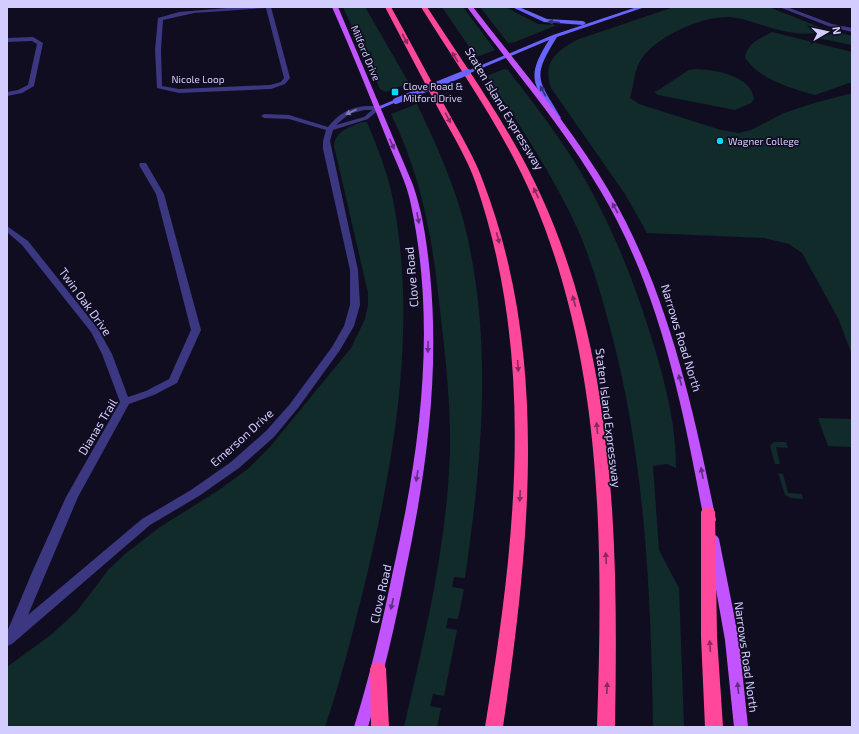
<svg xmlns="http://www.w3.org/2000/svg" width="859" height="734" viewBox="0 0 859 734" font-family="'Exo 2',sans-serif">
<rect width="100%" height="100%" fill="#110d21"/>
<!-- green -->
<g fill="#102b2a">
<polygon points="343,7 365,7 409,83 386,92 380,89"/>
<polygon points="442,7 463,7 495,50 476,57"/>
<polygon points="480,7 505,7 538,24 557,25 515,42 508,43"/>
<path d="M674,7h95l55,22 -1,2c-28,9 -59,-7 -86,-13 -27,-6 -79,17 -95,40 -8,11 -8,27 -12,40l9,6 82,26 18,3 12,-3 33,-17 27,-9 41,-11v262l-13,-35 -37,-67 -13,-9 -25,-6 -117,-5 -22,-39 -74,-106c-9,-26 6,-38 28,-49z"/>
<path d="M772,32l80,20v30l-37,13c-24,-7 -55,-15 -70,-37 2,-15 14,-19 27,-26z"/>
<polygon points="839,32 852,36 852,45 817,38"/>
<path d="M504,69l4,1c24,31 48,62 69,96 34,56 58,117 77,180 12,40 22,80 22,122l-9,-4 -14,2 6,84 20,38 5,139h-31c-2,-135 -8,-272 -44,-403 -8,-31 -18,-64 -31,-94 -25,-55 -58,-104 -91,-154z"/>
<path d="M696,69c19,1 55,6 58,30l-3,4 -16,7 -77,-15 -4,-3 6,-3 29,-19z"/>
<path d="M417,104c18,38 35,75 46,115 31,118 19,241 2,359l-11,-1 -2,10 12,2 -6,30 -10,-1 -2,10 11,2 -13,66 -11,-2 -3,12 11,2 -4,19h-33c21,-91 43,-182 46,-276 1,-53 -6,-106 -12,-159 -7,-63 -19,-121 -47,-178z"/>
<path d="M362,122h5c11,27 22,54 27,83 23,125 0,256 -29,378 -12,48 -24,97 -40,144h-318v-60l45,-33 25,-23 32,-42 16,-15 35,-27 59,-37 30,-22 20,-20 82,-100 14,-29 3,-14v-12l-34,-147c1,-15 16,-19 28,-24z"/>
<polygon points="818,418 852,419 852,447 828,446"/>
<polygon points="774,442 786,442 788,448 776,447 780,464 775,464 770,446"/>
<polygon points="778,473 783,474 788,493 802,494 803,499 791,498 785,495"/>
</g>
<g fill="none" stroke-linecap="round" stroke-linejoin="round">
<!-- minor -->
<g fill="#3b3780" fill-rule="evenodd">
<path d="M239,7h32l19,71 -5,6 -14,5 -92,4 -22,-5 -2,-38 3,-32 21,-6zM266,8l18,70 -3,4 -11,3 -91,4 -17,-3 -1,-36 2,-30 31,-7z"/>
<polygon points="779,7 787,7 832,24 852,28 852,32 828,26"/>
<polygon points="33,37 43,43 34,86 22,93 7,96 7,92 18,90 28,85 37,44 32,41 7,42 7,38"/>
<path d="M366,106h12l3,2 -13,11 -35,11 -3,11 28,129 2,35 -6,21 -14,24 -42,58 -24,29 -35,31 -40,28 -49,29 -138,119 -5,2v-14l26,-62 33,-73 54,-95 -18,-48 -11,-22 -69,-87 -15,-13v-6l21,15 70,88 14,25 16,43 18,-6 23,-12 22,-49 -35,-136 -17,-29 1,-2h6l18,31 37,136 -24,53 -23,12 -25,9 -51,93 -50,118 114,-96 49,-29 40,-28 35,-31 24,-27 42,-57 12,-21 6,-21v-35l-27,-121v-8l3,-11 -37,-11 -25,-1 -3,-2 3,-2 25,1 39,12c10,-13 22,-20 38,-21zM364,110h8l-8,7 -28,8 13,-11z"/>
</g>
<!-- secondary -->
<g fill="#6a64ff" fill-rule="evenodd">
<polygon points="512,7 519,7 547,19 583,21 586,23 583,25 544,22"/>
<path d="M637,7h8l-88,30c-26,42 -19,41 4,81l-1,1h-4c-23,-35 -31,-41 -7,-79l-79,33 -5,-1 88,-37z"/>
<polygon points="394,100 399,101 380,109 375,108"/>
</g>
<!-- primary -->
<g fill="#c254ff" fill-rule="evenodd">
<path d="M332,7h6l75,178c10,29 14,59 17,89 10,101 -4,201 -25,300 -10,52 -22,103 -37,153h-14c16,-51 28,-103 39,-156 27,-120 44,-244 18,-366 -4,-22 -15,-42 -23,-63 -18,-45 -36,-90 -56,-135z"/>
<path d="M467,7h6c46,60 98,119 136,184 59,101 84,216 107,329l-2,3 -4,1 -4,-1 -2,-3c-21,-112 -44,-230 -104,-330 -38,-65 -88,-122 -133,-183z"/>
<polygon points="713,534 717,536 719,539 739,640 748,727 734,727 725,640 707,539 709,536"/>
</g>
<!-- motorway -->
<g fill="#ff489c" fill-rule="evenodd">
<path d="M385,7h6c19,34 37,69 56,103 13,24 28,48 37,74 66,174 45,363 19,543h-18c30,-182 52,-365 -9,-543 -9,-26 -24,-50 -37,-74 -18,-34 -36,-69 -54,-103z"/>
<path d="M421,7h6c41,63 86,125 116,193 74,165 75,350 72,527h-18c6,-177 7,-360 -63,-526 -29,-69 -74,-131 -113,-194z"/>
<polygon points="708,507 713,508 715,512 717,637 723,727 705,727 701,637 701,512 703,508"/>
<polygon points="378,662 384,664 386,669 389,727 371,727 370,669 372,664"/>
</g>
<!-- secondary-bridge -->
<polyline stroke="#6a64ff" stroke-width="6" points="396,101 468,72"/>
</g>
<!-- one-way arrows -->
<defs><path id="oneway-solid" d="M-6-.8H1V-3.2L6.5 0L1 3.2V.8H-6Z"/></defs>
<g fill="#35307a">
<use href="#oneway-solid" transform="translate(554 22) rotate(-174)"/>
<use href="#oneway-solid" transform="translate(543 91) rotate(-118)"/>
</g>
<g fill="#882a5e">
<use href="#oneway-solid" transform="translate(405 39) rotate(62)"/>
<use href="#oneway-solid" transform="translate(455 57) rotate(-122)"/>
<use href="#oneway-solid" transform="translate(448 118) rotate(62)"/>
<use href="#oneway-solid" transform="translate(536 193) rotate(-115)"/>
<use href="#oneway-solid" transform="translate(498 238) rotate(75)"/>
<use href="#oneway-solid" transform="translate(574 301) rotate(-105)"/>
<use href="#oneway-solid" transform="translate(518 366) rotate(86)"/>
<use href="#oneway-solid" transform="translate(597 428) rotate(-96)"/>
<use href="#oneway-solid" transform="translate(520 496) rotate(92)"/>
<use href="#oneway-solid" transform="translate(606 558) rotate(-93)"/>
<use href="#oneway-solid" transform="translate(710 646) rotate(-94)"/>
<use href="#oneway-solid" transform="translate(607 688) rotate(-88)"/>
</g>
<use fill="#7f7ab9" href="#oneway-solid" transform="translate(351 112) rotate(156)"/>
<g fill="#612d85">
<use href="#oneway-solid" transform="translate(392 144) rotate(66)"/>
<use href="#oneway-solid" transform="translate(615 208) rotate(-119)"/>
<use href="#oneway-solid" transform="translate(418 218) rotate(79)"/>
<use href="#oneway-solid" transform="translate(428 347) rotate(91)"/>
<use href="#oneway-solid" transform="translate(680 380) rotate(-105)"/>
<use href="#oneway-solid" transform="translate(702 473) rotate(-101)"/>
<use href="#oneway-solid" transform="translate(417 476) rotate(99)"/>
<use href="#oneway-solid" transform="translate(392 604) rotate(103)"/>
<use href="#oneway-solid" transform="translate(738 688) rotate(-96)"/>
</g>
<!-- markers -->
<g fill="#00dbf8" stroke="#110d21" stroke-width="1.5">
<rect x="391" y="88" width="8" height="8" rx="2"/>
<circle cx="720" cy="141" r="4"/>
</g>
<g text-anchor="middle" stroke-width="3.5" stroke-linejoin="round" paint-order="stroke">
<!-- far-street labels -->
<g font-size="10" fill="#d3cdff" stroke="#110d21">
<text transform="translate(366 53) rotate(67)" y="4">Milford Drive</text>
<text x="198" y="83">Nicole Loop</text>
</g>
<!-- far-poi labels -->
<g font-size="10" fill="#d3cdff" stroke="#110d21" text-anchor="start">
<text x="403" y="90">Clove Road &amp;<tspan x="403" dy="12">Milford Drive</tspan></text>
<text x="728" y="145">Wagner College</text>
</g>
<!-- street labels -->
<g font-size="12" fill="#d3cdff" stroke="#110d21">
<text transform="translate(504 109) rotate(59)" y="4">Staten Island Expressway</text>
<text transform="translate(412 277) rotate(-95)" y="4">Clove Road</text>
<text transform="translate(85 302) rotate(54)" y="4">Twin Oak Drive</text>
<text transform="translate(681 338) rotate(73)" y="4">Narrows Road North</text>
<text transform="translate(608 418) rotate(83)" y="4">Staten Island Expressway</text>
<text transform="translate(98 427) rotate(-59)" y="4">Dianas Trail</text>
<text transform="translate(242 438) rotate(-42)" y="4">Emerson Drive</text>
<text transform="translate(381 594) rotate(-77)" y="4">Clove Road</text>
<text transform="translate(746 657) rotate(82)" y="4">Narrows Road North</text>
</g>
</g>
<!-- border -->
<rect width="859" height="734" fill="none" stroke="#d3cdff" stroke-width="16"/>
<!-- north arrow -->
<g transform="translate(827 32) rotate(81)" stroke="#110d21" stroke-width="3" paint-order="stroke">
<path d="M0-3L7 15L0 10L-7 15Z" fill="#d3cdff"/>
<text y="-6" font-size="11" font-weight="bold" text-anchor="middle" fill="#d3cdff">N</text>
</g>
</svg>
